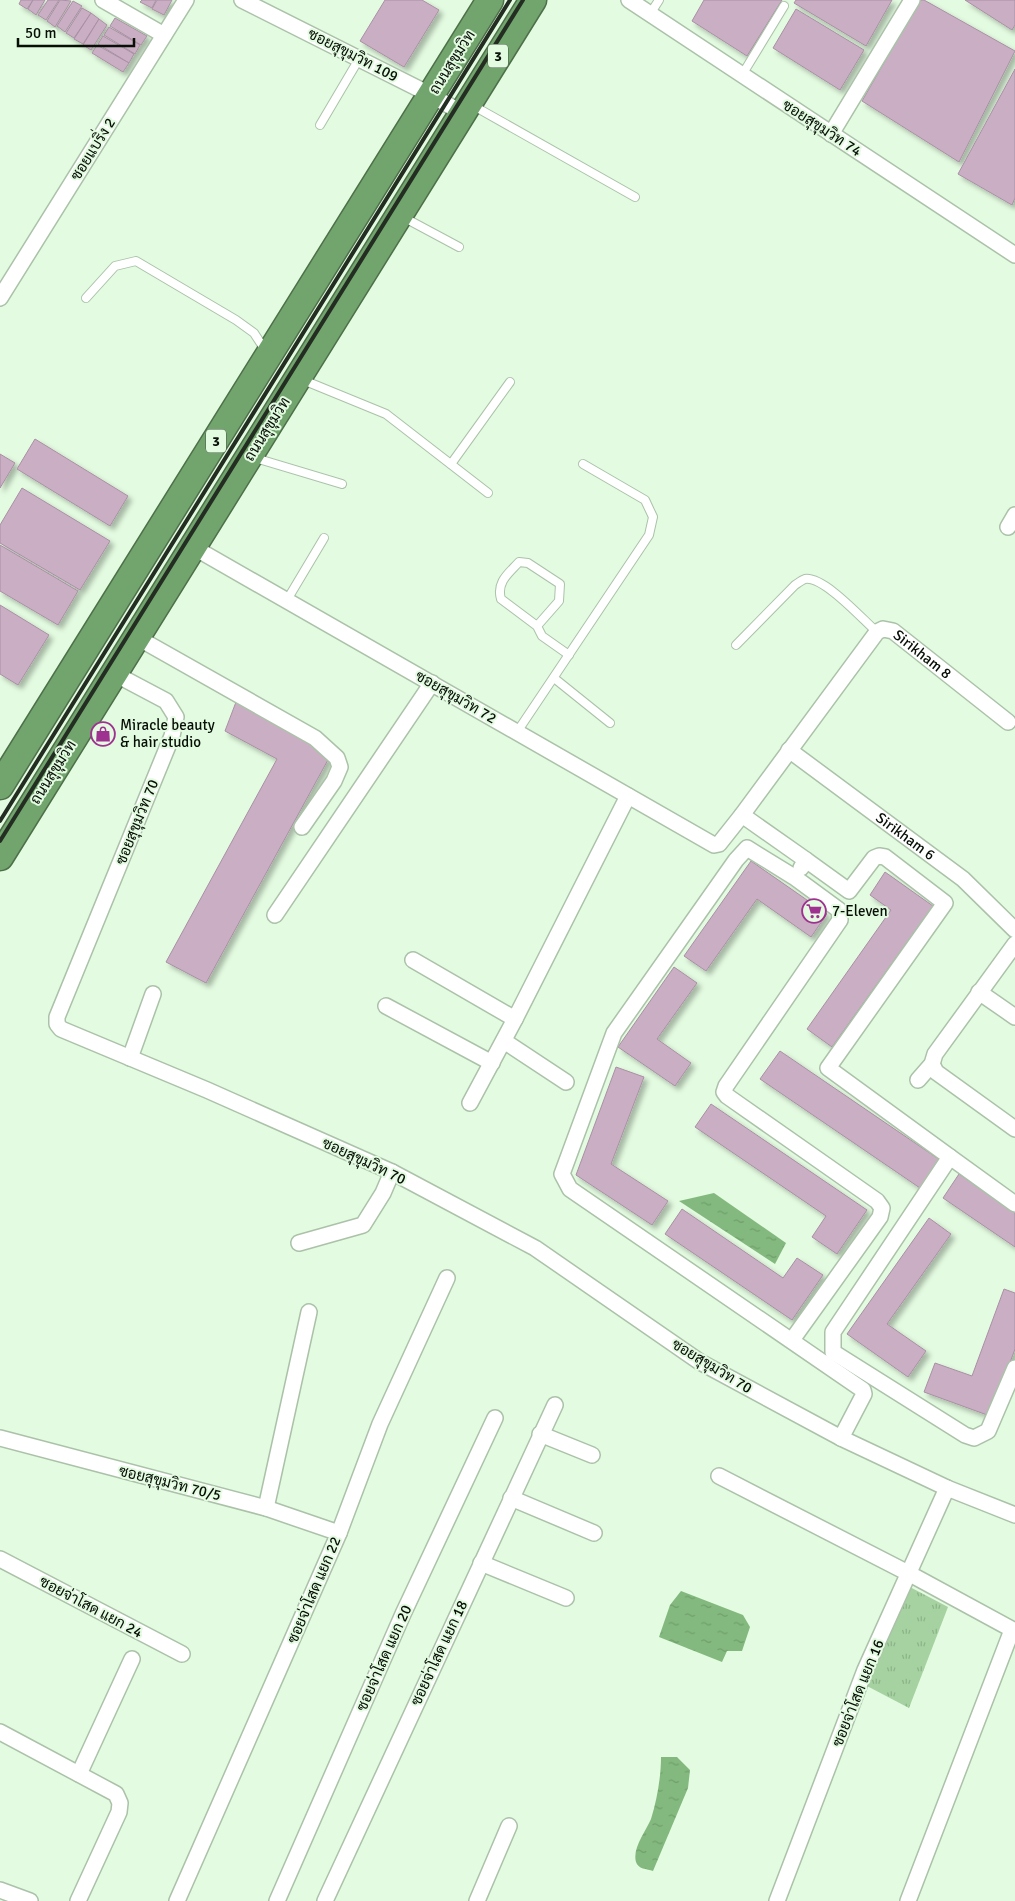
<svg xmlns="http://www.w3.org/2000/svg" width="1015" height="1901" viewBox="0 0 1015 1901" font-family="Signika,Sarabun,sans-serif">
<defs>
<pattern id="grass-tufts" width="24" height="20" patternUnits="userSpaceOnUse" patternTransform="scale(1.25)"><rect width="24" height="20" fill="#a5d2a0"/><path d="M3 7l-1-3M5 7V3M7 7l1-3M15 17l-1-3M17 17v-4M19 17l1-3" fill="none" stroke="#8db388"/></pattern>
<pattern id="water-ripples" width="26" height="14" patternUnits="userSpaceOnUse" patternTransform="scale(1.25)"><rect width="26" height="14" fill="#83b97e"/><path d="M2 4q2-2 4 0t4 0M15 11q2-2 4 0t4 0" fill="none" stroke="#709e6b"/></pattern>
<filter id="shadow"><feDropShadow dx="4" dy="4" stdDeviation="2.5" flood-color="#0004"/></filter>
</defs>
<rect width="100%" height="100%" fill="#e3fbe0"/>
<!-- grass -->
<polygon fill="url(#grass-tufts)" points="908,1586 948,1607 909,1708 867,1686"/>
<!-- water -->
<g fill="url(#water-ripples)">
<polygon points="714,1193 786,1243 775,1264 679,1201"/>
<polygon points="681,1591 743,1615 750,1627 742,1651 727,1651 722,1662 659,1637 670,1605"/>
<path d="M661,1757h16l13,13 -2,18 -35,83c-6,-2 -15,-2 -17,-9 -4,-14 10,-31 15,-43 6,-19 10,-42 10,-62z"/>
</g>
<!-- building -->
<g fill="#caafc4" stroke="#a98fa4" filter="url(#shadow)">
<polygon points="21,0 33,0 27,9 19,4"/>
<polygon points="33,0 45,0 36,15 28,9"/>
<polygon points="48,0 59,0 46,20 38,15"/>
<polygon points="60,0 71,1 55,27 47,21"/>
<polygon points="142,0 156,0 152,8 140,2"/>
<polygon points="157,0 172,0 164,15 152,9"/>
<polygon points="385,0 422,0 439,10 404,67 360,41"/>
<polygon points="704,0 782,0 747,56 692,21"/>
<polygon points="796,0 892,0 866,46 794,3"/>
<polygon points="920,0 924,0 1015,51 959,162 862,101"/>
<polygon points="965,0 1015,0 1015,25 1012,30"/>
<polygon points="73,1 82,6 65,32 57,26"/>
<polygon points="82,8 91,13 74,38 66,33"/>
<polygon points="796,9 864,50 840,90 773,48"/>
<polygon points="91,13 99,19 83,44 74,39"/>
<polygon points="115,18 147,36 141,45 110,26"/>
<polygon points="99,19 107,25 91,50 83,45"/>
<polygon points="109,27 140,45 135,54 104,35"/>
<polygon points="103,36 134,54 129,63 98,44"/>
<polygon points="97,45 129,63 123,72 92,53"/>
<polygon points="1015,69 1015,198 1012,205 958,174"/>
<polygon points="35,439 128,496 110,526 17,469"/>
<polygon points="0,454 15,463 0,488"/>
<polygon points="22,488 110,541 80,590 0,543 0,525"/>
<polygon points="0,545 78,591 58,625 0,591"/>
<polygon points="0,605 49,635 18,685 0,674"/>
<polygon points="236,702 310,743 329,758 206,983 166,962 277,759 225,731"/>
<polygon points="751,861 827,914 811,937 757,899 706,971 684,956"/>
<polygon points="885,872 933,906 832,1047 807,1029 891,910 870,895"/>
<polygon points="674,967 697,983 657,1039 691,1063 675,1086 618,1047"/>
<polygon points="780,1051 940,1160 920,1188 760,1079"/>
<polygon points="616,1067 644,1077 611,1164 668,1201 652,1225 576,1175"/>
<polygon points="711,1104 867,1210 837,1254 812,1237 826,1216 695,1127"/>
<polygon points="959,1174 1015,1212 1015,1247 943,1198"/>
<polygon points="682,1209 783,1278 797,1258 823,1275 792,1320 665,1234"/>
<polygon points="929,1218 951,1234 887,1324 926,1351 908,1377 847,1334"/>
<polygon points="1004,1289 1015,1293 1015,1349 990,1416 924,1392 935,1363 972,1376"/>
</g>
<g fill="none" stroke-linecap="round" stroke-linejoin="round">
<!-- lane casing -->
<g stroke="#abc2a9" stroke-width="10">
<g id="lane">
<polyline points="650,14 659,0"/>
<polyline points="742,75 784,6"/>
<polyline points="472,105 635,197"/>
<polyline points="320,125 359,59"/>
<polyline points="403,217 459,247"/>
<polyline points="86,298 115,266 136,261 236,320 254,333 265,350"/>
<polyline points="303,380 386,414 488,493"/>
<polyline points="252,457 342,484"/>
<polyline points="451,464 510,382"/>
<polyline points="287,600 324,538"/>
<path d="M537,626l22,-25 1,-17 -32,-21 -9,-1c-10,11 -23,20 -18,37l36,27 5,10 27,19"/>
<path d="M736,645l59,-60c3,-2 7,-5 10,-6 19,-3 58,41 72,53"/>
<polyline points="554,678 610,723"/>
<polyline points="517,732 649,535 653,517 645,500 583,464"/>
</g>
</g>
<!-- street casing -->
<g stroke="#abc2a9" stroke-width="18">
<g id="street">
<polyline points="103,0 164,35"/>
<polyline points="242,0 431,95 462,113"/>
<polyline points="629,0 1015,255"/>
<polyline points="831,134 912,0"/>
<polyline points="0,298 186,0"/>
<polyline points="1008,527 1015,515"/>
<path id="s1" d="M193,547l521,298 5,-1 23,-29 135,-183 6,-3 10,2 115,91"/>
<polyline points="138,638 315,738 337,758 340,767 334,781 302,827"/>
<polyline points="115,674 166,701 176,717 172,736 57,1017 57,1024 61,1029 207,1090 392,1172 535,1248 700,1362 841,1438 947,1488 1015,1515"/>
<path id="s2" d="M789,750l174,129 52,51"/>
<polyline points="742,815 806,860 801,868"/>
<polyline points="806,860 849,891 874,858 879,856 885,857 945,903 828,1068 950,1157 833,1332 833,1352 965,1435 974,1438 988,1431 1015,1368"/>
<polyline points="275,915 432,683"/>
<polyline points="413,960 515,1019"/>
<polyline points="979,992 1015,1017"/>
<polyline points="386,1006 492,1063"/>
<polyline points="504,1041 566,1082"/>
<polyline points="130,1058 153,994"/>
<polyline points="932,1064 936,1072 1015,1129"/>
<polyline points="918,1080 932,1064 935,1054 1015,944"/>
<polyline points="470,1103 515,1019 628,796"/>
<polyline points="950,1157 1015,1204"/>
<polyline points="299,1243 363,1225 383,1193 392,1172"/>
<polyline points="792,1340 880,1217 882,1208 877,1201 727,1096 724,1092 726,1086 840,920 839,910 794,877 747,848 736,860 614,1033 562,1174 570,1189 863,1390 864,1394 841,1438"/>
<polyline points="540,1434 592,1455"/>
<polyline points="0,1438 266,1508 339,1533"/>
<polyline points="719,1476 910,1574 1015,1631"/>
<polyline points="511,1498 594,1533"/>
<polyline points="266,1508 309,1312"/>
<polyline points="0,1559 182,1654"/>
<polyline points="481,1563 566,1598"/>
<polyline points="0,1732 116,1794 120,1803 119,1812 78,1901"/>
<polyline points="79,1774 132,1659"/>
<polyline points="0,1890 30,1901"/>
<polyline points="177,1901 339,1533 380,1424 447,1278"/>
<polyline points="277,1901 403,1614 495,1418"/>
<polyline points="325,1901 555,1405"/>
<polyline points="477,1901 509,1826"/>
<polyline points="777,1901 865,1670 947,1488"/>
<polyline points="908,1901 1012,1630"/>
</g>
</g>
<!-- highway casing -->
<g stroke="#4d7049" stroke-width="29">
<g id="highway">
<polyline points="0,786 490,0"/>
<polyline points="0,857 533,0"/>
</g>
</g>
<!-- lane -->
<use href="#lane" stroke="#fff" stroke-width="8"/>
<!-- street -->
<use href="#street" stroke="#fff" stroke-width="15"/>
<!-- highway -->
<use href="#highway" stroke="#72a46d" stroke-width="26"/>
<!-- rail -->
<g stroke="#232d22" stroke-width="4">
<polyline points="0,821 510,0"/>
<polyline points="0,841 523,0"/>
</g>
</g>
<!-- icons -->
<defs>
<g id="shop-ring" transform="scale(1.25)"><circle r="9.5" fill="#e3fbe0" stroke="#9f3191" stroke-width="1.5"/><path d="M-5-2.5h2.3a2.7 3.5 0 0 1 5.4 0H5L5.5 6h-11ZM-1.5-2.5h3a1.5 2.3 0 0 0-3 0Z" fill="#9f3191"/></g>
<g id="supermarket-ring" transform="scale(1.25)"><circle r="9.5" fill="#e3fbe0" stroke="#9f3191" stroke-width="1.5"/><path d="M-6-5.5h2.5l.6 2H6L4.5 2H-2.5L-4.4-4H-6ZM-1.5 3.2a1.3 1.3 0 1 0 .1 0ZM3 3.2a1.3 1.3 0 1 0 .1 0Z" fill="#9f3191"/></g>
</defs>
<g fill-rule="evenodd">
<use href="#shop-ring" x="103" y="734"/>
<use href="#supermarket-ring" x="814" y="911"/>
</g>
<g text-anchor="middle" stroke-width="4" stroke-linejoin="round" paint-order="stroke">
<!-- shield labels -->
<g fill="#e3fbe0" stroke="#495648" stroke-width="1">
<rect x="488" y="44.5" width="20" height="23" rx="4"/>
<rect x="206" y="429.5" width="20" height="23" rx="4"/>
</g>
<g font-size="14" font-weight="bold" fill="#070f07">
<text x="498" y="61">3</text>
<text x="216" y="446">3</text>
</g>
<!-- street labels -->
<g font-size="15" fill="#070f07" stroke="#e3fbe0">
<text transform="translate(353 55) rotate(27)" y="5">ซอยสุขุมวิท 109</text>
<text transform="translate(452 62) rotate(-58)" y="5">ถนนสุขุมวิท</text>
<text transform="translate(822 128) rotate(33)" y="5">ซอยสุขุมวิท 74</text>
<text transform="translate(93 149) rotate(-58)" y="5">ซอยแบริ่ง 2</text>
<text transform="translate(267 429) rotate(-58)" y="5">ถนนสุขุมวิท</text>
<text dy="5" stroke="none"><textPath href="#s1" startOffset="924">Sirikham 8</textPath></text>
<text transform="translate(456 697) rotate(30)" y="5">ซอยสุขุมวิท 72</text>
<text transform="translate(53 772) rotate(-58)" y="5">ถนนสุขุมวิท</text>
<text transform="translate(137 822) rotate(-68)" y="5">ซอยสุขุมวิท 70</text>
<text dy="5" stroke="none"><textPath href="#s2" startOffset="145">Sirikham 6</textPath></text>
<text transform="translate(364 1161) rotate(25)" y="5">ซอยสุขุมวิท 70</text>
<text transform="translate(712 1366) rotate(31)" y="5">ซอยสุขุมวิท 70</text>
<text transform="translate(170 1483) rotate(14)" y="5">ซอยสุขุมวิท 70/5</text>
<text transform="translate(314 1590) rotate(-67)" y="5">ซอยจ่าโสด แยก 22</text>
<text transform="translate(91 1607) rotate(28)" y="5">ซอยจ่าโสด แยก 24</text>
<text transform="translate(439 1653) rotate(-65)" y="5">ซอยจ่าโสด แยก 18</text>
<text transform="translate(384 1658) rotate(-66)" y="5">ซอยจ่าโสด แยก 20</text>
<text transform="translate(858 1693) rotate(-68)" y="5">ซอยจ่าโสด แยก 16</text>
</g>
<!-- poi labels -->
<g font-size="15" fill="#070f07" stroke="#e3fbe0" text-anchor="start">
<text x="120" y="730">Miracle beauty<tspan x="120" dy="17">&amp; hair studio</tspan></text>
<text x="832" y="916">7-Eleven</text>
</g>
</g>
<!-- scale -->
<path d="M18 38v8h116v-8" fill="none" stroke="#070f07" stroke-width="2.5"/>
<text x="25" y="38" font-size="15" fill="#070f07" stroke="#e3fbe0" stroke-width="4" paint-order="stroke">50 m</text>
</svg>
